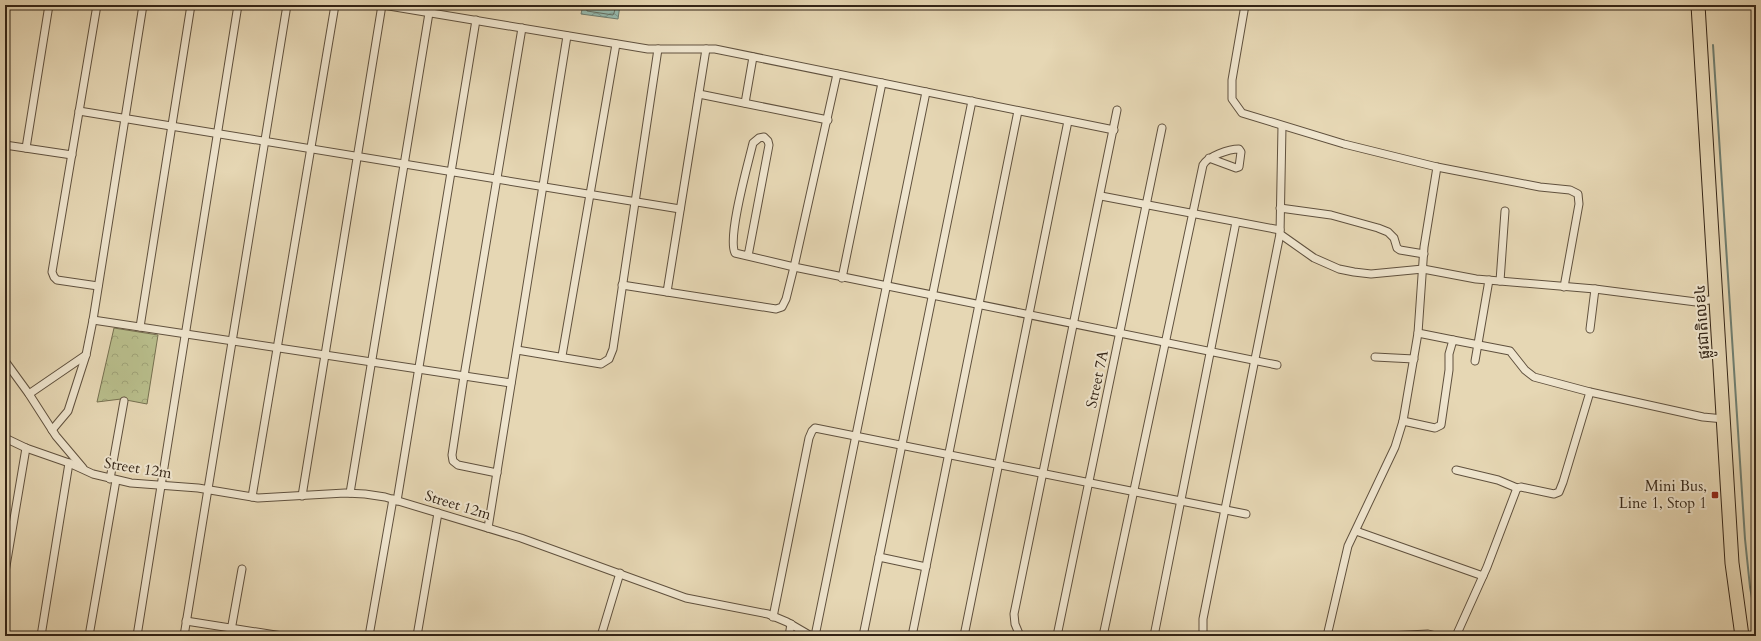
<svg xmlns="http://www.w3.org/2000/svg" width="1761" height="641" viewBox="0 0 1761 641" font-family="Cardo,'Noto Sans Khmer',serif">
<defs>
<pattern id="forest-crowns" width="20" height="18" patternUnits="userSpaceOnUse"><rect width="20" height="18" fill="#b8bd8b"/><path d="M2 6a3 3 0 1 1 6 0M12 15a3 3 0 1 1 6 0" fill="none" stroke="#9fa277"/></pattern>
<pattern id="water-waves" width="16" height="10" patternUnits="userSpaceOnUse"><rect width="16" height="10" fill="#96baae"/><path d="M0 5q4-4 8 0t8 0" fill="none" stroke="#7b978d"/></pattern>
</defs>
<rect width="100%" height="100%" fill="#e6d7b4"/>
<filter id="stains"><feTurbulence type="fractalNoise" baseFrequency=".005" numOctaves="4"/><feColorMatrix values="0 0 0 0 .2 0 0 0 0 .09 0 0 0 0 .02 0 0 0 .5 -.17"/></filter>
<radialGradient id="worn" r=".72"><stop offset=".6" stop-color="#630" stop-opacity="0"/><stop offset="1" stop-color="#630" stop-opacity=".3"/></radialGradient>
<!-- forest -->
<polygon fill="url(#forest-crowns)" stroke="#767050" points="114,328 158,335 147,404 121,399 97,402"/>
<!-- water -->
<polygon fill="url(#water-waves)" stroke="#6e7e71" points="583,5 620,5 618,19 581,14"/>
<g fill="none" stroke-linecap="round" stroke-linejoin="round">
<!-- shore -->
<polyline stroke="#646f62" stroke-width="1" points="586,5 587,11 613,15 614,13 616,5"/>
<!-- stream -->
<polyline stroke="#6e7e71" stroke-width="2" points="1713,45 1745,539 1750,587 1756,620"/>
<!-- street casing -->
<g stroke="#60513e" stroke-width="9">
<g id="street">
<polyline points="97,5 52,272 54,277 57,280 98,286"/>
<polyline points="383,5 648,49 715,49 1114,130"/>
<polyline points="1245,5 1232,80 1232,99 1242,113 1344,144 1437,167 1540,187 1570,190 1578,194 1579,204 1564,287"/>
<polyline points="837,74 794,267 1277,365"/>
<polyline points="699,94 828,120"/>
<polyline points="745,103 753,57"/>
<polyline points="79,111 680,209"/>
<polyline points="1282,126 1280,234 1314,258 1339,269 1354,272 1371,274 1423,269 1476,279 1595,289 1696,302 1716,299"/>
<polyline points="5,145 72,155"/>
<polyline points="26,148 49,5"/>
<polyline points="1101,196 1280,230"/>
<polyline points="1280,208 1331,215 1378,228 1388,232 1394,238 1397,248 1400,250 1424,254"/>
<polyline points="842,278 882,83"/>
<polyline points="1500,281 1505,211"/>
<polyline points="622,285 667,292 706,49"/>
<path d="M667,292l109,17 6,-2 4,-8 8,-32 -59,-14c-8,-16 13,-89 18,-110l6,-5 5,-1 4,4 1,4 -21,111"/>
<polyline points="93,320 511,383"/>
<polyline points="140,327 191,5"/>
<polyline points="1590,329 1595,289"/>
<polyline points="1418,333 1453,340"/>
<polyline points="517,350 601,364 609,359 613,349 658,49"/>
<polyline points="562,356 616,44"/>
<polyline points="1375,357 1414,359"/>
<polyline points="5,361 29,394 56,436 83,468"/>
<polyline points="1475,361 1489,280"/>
<polyline points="29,394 86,355"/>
<polyline points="1403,421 1435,428 1441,425 1449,370 1449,354 1453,340 1510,351 1525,370 1534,377 1590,392 1703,417 1724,419"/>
<polyline points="52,430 68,411 86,355 93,320 143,5"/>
<polyline points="5,438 26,448 69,463 93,474 131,483 198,488 258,498 345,493 365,494 385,497 521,538 686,598 768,614 787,622 811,636"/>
<polyline points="1456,470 1498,480 1517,488 1521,487 1554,494 1559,492 1563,482 1590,392"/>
<polyline points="497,473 458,465 453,461 452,455 464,376 522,28"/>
<polyline points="110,479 124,401"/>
<polyline points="350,493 429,13"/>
<polyline points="302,496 382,5"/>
<polyline points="252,497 335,5"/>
<polyline points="397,501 476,20"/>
<polyline points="488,528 567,36"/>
<polyline points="1356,531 1483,576"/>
<polyline points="879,557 926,567"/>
<polyline points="5,572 26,448"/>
<polyline points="773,617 809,438 812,431 815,428 1246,514"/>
<polyline points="186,621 282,636"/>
<polyline points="41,636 69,463"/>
<polyline points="89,636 116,480"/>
<polyline points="137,636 238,5"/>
<polyline points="184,636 287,5"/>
<polyline points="230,636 242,569"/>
<polyline points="369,636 393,499"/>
<polyline points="417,636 438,513"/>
<polyline points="601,636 620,573"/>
<polyline points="789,636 791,624"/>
<polyline points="815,636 926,92"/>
<polyline points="863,636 972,101"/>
<polyline points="912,636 1018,111"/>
<polyline points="964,636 1068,121"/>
<polyline points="1020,636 1015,624 1014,614 1117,110"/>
<polyline points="1030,636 1041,636"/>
<polyline points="1057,636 1162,128"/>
<path d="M1103,636l100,-471c5,-9 26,-16 36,-16l2,3 -2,15 -3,1 -27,-10"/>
<polyline points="1154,636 1236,222"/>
<polyline points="1203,636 1203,619 1280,234"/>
<polyline points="1327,636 1348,546 1395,447 1403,421 1418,333 1424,247 1437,167"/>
<polyline points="1388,636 1428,634 1436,636"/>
<polyline points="1456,636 1487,567 1517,488"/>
</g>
</g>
<!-- highway casing -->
<g stroke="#332416" stroke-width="15">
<polyline id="highway" points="1698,5 1732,563 1742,636"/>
</g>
<!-- street -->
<use href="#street" stroke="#efe5ce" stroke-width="7"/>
<!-- highway -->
<use href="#highway" stroke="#e6d7b4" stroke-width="13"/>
</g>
<!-- markers -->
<rect fill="#8f2418" stroke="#efe5ce" stroke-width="1.5" x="1711" y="491" width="8" height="8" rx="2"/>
<g text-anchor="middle" stroke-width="4" stroke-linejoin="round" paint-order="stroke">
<!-- street labels -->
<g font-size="15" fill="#332416" stroke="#efe5ce">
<text transform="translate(1702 322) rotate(-94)" y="5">ផ្លូវជាតិលេខ៤</text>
<text transform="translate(1097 379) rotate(-78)" y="5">Street 7A</text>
<text transform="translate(138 468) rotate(9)" y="5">Street 12m</text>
<text transform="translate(458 505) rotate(17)" y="5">Street 12m</text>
</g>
<!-- poi labels -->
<g font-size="15" fill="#332416" stroke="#efe5ce" text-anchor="end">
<text x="1707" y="491">Mini Bus,<tspan x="1707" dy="17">Line 1, Stop 1</tspan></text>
</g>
</g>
<!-- margin -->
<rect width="1761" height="641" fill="none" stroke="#e6d7b4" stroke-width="20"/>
<rect x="6" y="6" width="1749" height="629" fill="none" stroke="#332416" stroke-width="2"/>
<rect x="10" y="10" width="1741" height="621" fill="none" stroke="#332416"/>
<rect width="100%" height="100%" filter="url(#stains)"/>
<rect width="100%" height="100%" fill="url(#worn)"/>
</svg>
